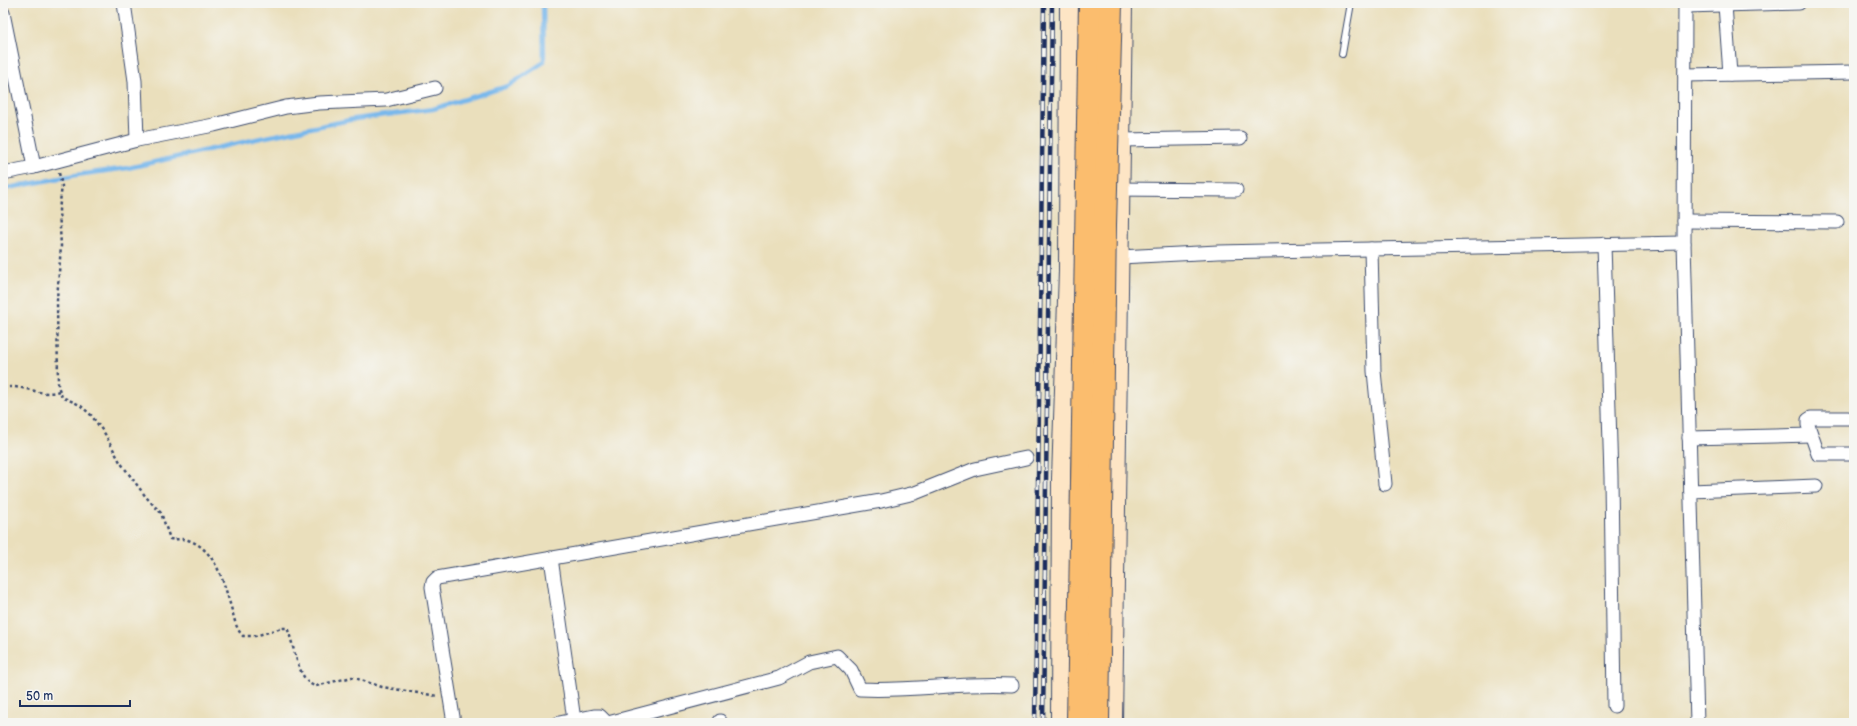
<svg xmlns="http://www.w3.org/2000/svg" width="1857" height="726" viewBox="0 0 1857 726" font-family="'Balsamiq Sans',sans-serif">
<rect width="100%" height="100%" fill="#f6f6f2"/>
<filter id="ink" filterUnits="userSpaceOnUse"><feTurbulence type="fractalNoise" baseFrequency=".025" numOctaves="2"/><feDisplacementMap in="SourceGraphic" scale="8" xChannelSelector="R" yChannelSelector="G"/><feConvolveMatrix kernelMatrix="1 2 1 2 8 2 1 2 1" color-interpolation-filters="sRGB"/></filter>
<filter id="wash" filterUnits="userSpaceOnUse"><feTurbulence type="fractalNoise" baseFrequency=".012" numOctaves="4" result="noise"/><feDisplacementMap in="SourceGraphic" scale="16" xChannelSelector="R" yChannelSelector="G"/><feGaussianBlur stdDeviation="0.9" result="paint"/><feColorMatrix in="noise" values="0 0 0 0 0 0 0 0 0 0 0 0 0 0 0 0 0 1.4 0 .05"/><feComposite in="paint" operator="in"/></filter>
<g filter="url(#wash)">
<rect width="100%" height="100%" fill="#eadfbc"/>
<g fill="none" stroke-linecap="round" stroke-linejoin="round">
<!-- stream -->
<polyline stroke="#78b8ec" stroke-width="4.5" points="3,189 76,175 128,168 261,138 355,119 433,109 508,86 544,62 543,3"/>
</g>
</g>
<g filter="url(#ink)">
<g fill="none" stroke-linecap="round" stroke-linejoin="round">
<!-- lane casing -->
<g stroke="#3a496c" stroke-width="8">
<polyline id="lane" points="1342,54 1351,3"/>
</g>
<!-- street casing -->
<g stroke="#3a496c" stroke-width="15">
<g id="street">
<polyline points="124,3 135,81 137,140"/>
<polyline points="1685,3 1684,243 1697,723"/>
<polyline points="1725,5 1730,74"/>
<polyline points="1685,6 1799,3"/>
<polyline points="3,13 34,167"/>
<polyline points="1685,75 1854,72"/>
<polyline points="1121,140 1240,138"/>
<polyline points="3,173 34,167 137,140 214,125 286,107 319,103 386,100 435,88"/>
<polyline points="1112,189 1236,190"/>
<polyline points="1684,221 1837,222"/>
<polyline points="1604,244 1611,477 1614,706"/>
<polyline points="1371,249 1374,371 1385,484"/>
<polyline points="1120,257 1218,252 1684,243"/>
<polyline points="1848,418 1811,418 1808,420 1808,425 1818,454 1854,454"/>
<polyline points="1689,438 1811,435"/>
<polyline points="1691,491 1816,486"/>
<polyline points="551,558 574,720"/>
<polyline points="720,721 720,723"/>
<polyline points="454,723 432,587 433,582 437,578 881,501 915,493 975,469 1026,458"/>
<polyline points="559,723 594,716 600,716 607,723"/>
<path d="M608,723l171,-45 30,-16 28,-6 14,14 9,19c51,3 101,-7 152,-4"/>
</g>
</g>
<!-- secondary casing -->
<g stroke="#3a496c" stroke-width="20">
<g id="secondary">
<polyline points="1060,723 1061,478 1068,271 1069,3"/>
<polyline points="1113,723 1123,3"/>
</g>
</g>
<!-- path -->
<g stroke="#3a496c" stroke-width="2.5" stroke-dasharray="3 3" stroke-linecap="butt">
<path d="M59,173l3,13 -3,24 2,36 -4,53 1,87 4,11 18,8 11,10 14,19 15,28 26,35 15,16 9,26c6,1 12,-1 18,1 30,10 37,48 45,74 2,8 4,16 10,22h12l27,-8h5c7,15 11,56 29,58l36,-9 30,10 55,9"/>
<path d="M3,388c20,-5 37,10 56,3"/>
</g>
<!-- lane -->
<use href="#lane" stroke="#fff" stroke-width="6"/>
<!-- street -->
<use href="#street" stroke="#fff" stroke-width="13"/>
<!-- secondary -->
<use href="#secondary" stroke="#fde5c5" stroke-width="18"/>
<!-- rail casing -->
<g stroke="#1b2f5e" stroke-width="4.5">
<g id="rail">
<polyline points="1035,723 1044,3"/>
<polyline points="1043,723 1052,3"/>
</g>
</g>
<!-- rail -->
<use href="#rail" stroke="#f6f6f2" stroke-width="3" stroke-dasharray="9" stroke-linecap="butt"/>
<!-- highway-bridge casing -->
<g stroke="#3a496c" stroke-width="24" stroke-linecap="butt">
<g id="highway-bridge">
<polyline points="1078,723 1090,3"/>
<polyline points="1098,723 1105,225 1111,3"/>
</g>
</g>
<!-- highway-bridge -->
<use href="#highway-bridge" stroke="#fbbd6e" stroke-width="22"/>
</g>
</g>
<!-- margin -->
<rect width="1857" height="726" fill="none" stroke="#f6f6f2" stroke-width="16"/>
<!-- scale -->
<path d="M20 700v6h110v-6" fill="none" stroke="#1b2f5e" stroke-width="2"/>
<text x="26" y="700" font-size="12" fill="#1b2f5e" stroke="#f6f6f2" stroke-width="3" paint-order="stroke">50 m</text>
</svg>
